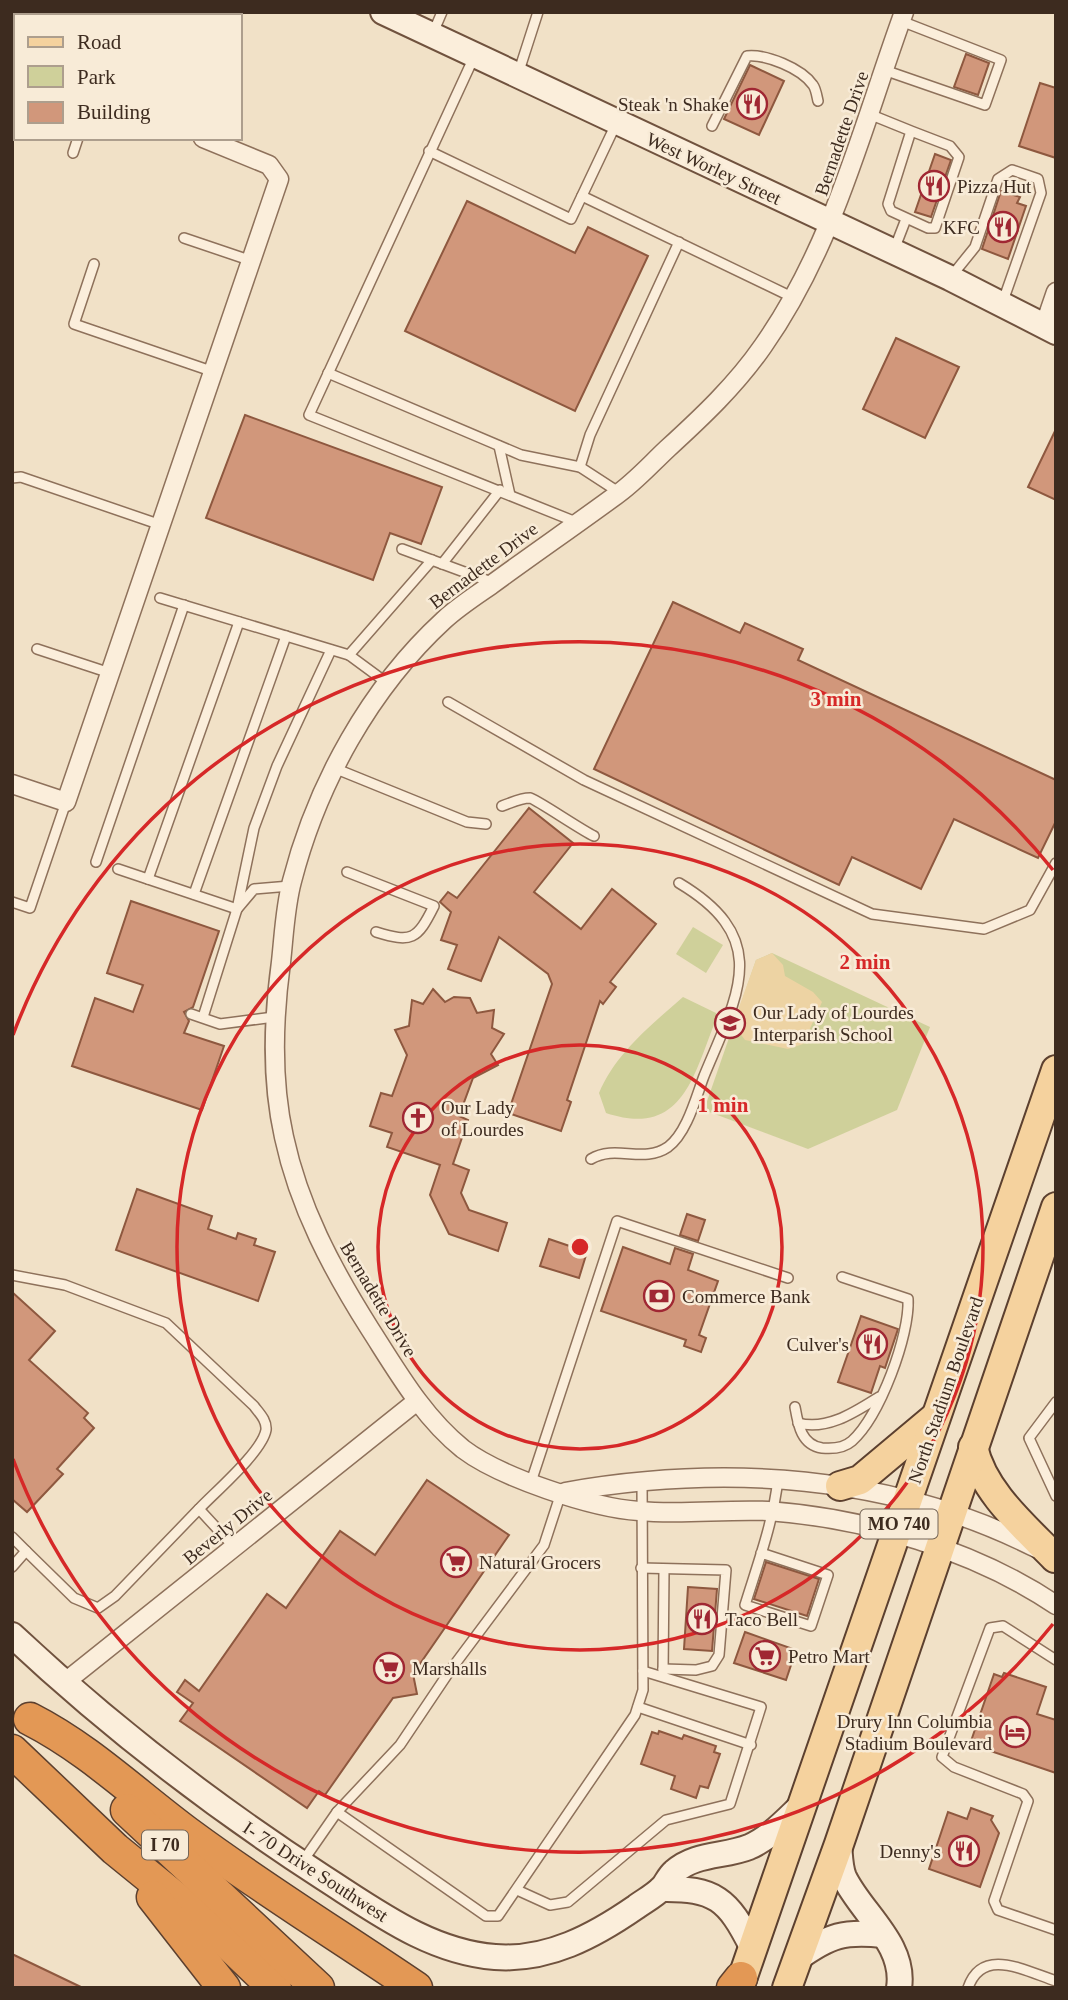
<svg xmlns="http://www.w3.org/2000/svg" width="1068" height="2000" viewBox="0 0 1068 2000" font-family="'Times New Roman',serif">
<rect width="100%" height="100%" fill="#f1e1c7"/>
<!-- green -->
<g fill="#cfd09a">
<polygon points="693,927 723,945 706,973 676,954"/>
<polygon points="772,953 930,1027 897,1110 808,1149 704,1110 756,960"/>
<path d="M683,997l33,16 1,4c-23,56 -33,122 -111,96l-7,-20c17,-40 52,-68 84,-96z"/>
</g>
<!-- sand -->
<polygon fill="#edd3a3" points="772,953 783,965 785,976 813,992 822,1002 803,1044 788,1049 745,1040 733,1024 756,960"/>
<!-- building -->
<g fill="#d1977b" stroke="#8e583f" stroke-width="2">
<polygon points="966,54 989,63 978,95 954,87"/>
<polygon points="750,65 784,81 759,135 724,119"/>
<polygon points="1040,83 1056,88 1056,158 1019,146"/>
<polygon points="935,154 951,160 931,217 915,212"/>
<polygon points="1001,191 1020,197 1017,203 1026,206 1008,259 982,249"/>
<polygon points="467,201 575,253 588,227 648,256 575,411 405,331"/>
<polygon points="896,338 959,367 925,438 863,409"/>
<polygon points="245,415 442,487 421,544 390,533 373,580 206,518"/>
<polygon points="1056,429 1056,500 1028,487"/>
<polygon points="673,602 740,633 745,623 803,649 798,660 1056,780 1056,821 1038,858 954,819 921,889 852,857 839,885 594,769"/>
<polygon points="529,808 573,843 534,892 581,929 612,889 656,924 610,982 616,987 603,1004 600,1001 567,1100 571,1102 561,1131 508,1113 552,984 548,974 499,937 481,981 448,969 457,945 441,940 451,912 440,902 448,892 457,898"/>
<polygon points="131,901 219,931 193,1007 184,1012 189,1021 184,1033 224,1046 202,1110 72,1066 95,998 133,1012 143,985 107,973"/>
<polygon points="433,989 445,1002 454,997 470,998 477,1013 494,1010 492,1028 504,1034 491,1054 498,1065 473,1078 459,1116 468,1120 453,1164 469,1170 461,1193 469,1210 507,1223 498,1251 449,1234 430,1195 440,1165 387,1147 392,1133 370,1126 381,1093 392,1096 407,1055 395,1030 409,1026 412,1000 423,1004"/>
<polygon points="137,1189 212,1216 208,1229 236,1239 238,1233 256,1239 254,1245 275,1252 258,1301 116,1250"/>
<polygon points="687,1214 705,1220 698,1241 680,1235"/>
<polygon points="549,1239 587,1252 579,1278 540,1266"/>
<polygon points="623,1247 670,1264 675,1248 693,1254 688,1270 718,1281 699,1335 706,1338 701,1352 684,1346 686,1340 601,1311"/>
<polygon points="12,1292 55,1331 29,1360 88,1413 84,1418 94,1428 57,1469 63,1474 27,1512 12,1499"/>
<polygon points="861,1316 898,1329 885,1368 880,1366 871,1393 838,1382"/>
<polygon points="427,1480 509,1535 413,1674 417,1694 393,1698 325,1795 319,1791 307,1808 180,1721 193,1703 177,1692 185,1680 199,1691 267,1594 286,1608 340,1531 375,1555"/>
<polygon points="766,1562 819,1579 807,1616 754,1599"/>
<polygon points="688,1587 717,1589 712,1651 684,1649"/>
<polygon points="745,1632 796,1650 786,1680 734,1663"/>
<polygon points="1004,1673 1046,1687 1037,1714 1056,1720 1056,1773 970,1744 994,1674 1002,1677"/>
<polygon points="659,1731 682,1739 684,1735 716,1746 714,1752 720,1754 708,1788 700,1786 696,1798 671,1789 675,1776 641,1764 652,1732 658,1734"/>
<polygon points="971,1808 993,1816 991,1820 999,1833 980,1887 929,1869 948,1812 967,1819"/>
<polygon points="12,1954 83,1988 12,1988"/>
</g>
<g fill="none" stroke-linecap="round" stroke-linejoin="round">
<!-- lane casing -->
<g stroke="#8e715b" stroke-width="12">
<g id="lane">
<polyline points="433,33 442,12"/>
<polyline points="474,57 309,415 576,522"/>
<polyline points="884,70 985,105 1001,60 901,21"/>
<polyline points="518,74 538,12"/>
<polyline points="869,114 911,131 888,204 891,211 928,228 935,228 959,157 950,146 911,131"/>
<path d="M712,126l35,-70c19,-2 54,12 66,29 3,4 4,12 5,16"/>
<polyline points="429,151 571,219 616,124"/>
<polyline points="73,153 78,138"/>
<polyline points="582,196 794,298"/>
<polyline points="184,238 252,261"/>
<polyline points="894,250 906,219"/>
<polyline points="94,264 74,324 214,372"/>
<polyline points="950,278 975,247 998,179 1012,170 1038,179 1041,193 1002,304"/>
<polyline points="328,373 521,455 580,467 620,493"/>
<polyline points="499,446 510,495"/>
<polyline points="580,467 590,435 679,242"/>
<polyline points="12,478 21,477 161,525"/>
<polyline points="402,549 494,583"/>
<polyline points="442,564 500,490"/>
<polyline points="160,598 349,655 432,560"/>
<polyline points="37,649 110,673"/>
<polyline points="349,655 387,683"/>
<polyline points="448,702 584,780 872,914 984,929 1030,910 1056,863"/>
<polyline points="334,768 467,822 486,824"/>
<path d="M502,806c9,-3 18,-8 28,-8 6,1 51,32 64,38"/>
<polyline points="96,862 184,605"/>
<polyline points="118,869 237,909 254,889 290,886"/>
<path d="M347,872l87,34c-17,34 -22,37 -58,26"/>
<polyline points="148,879 239,622"/>
<polyline points="194,894 286,636"/>
<polyline points="12,902 30,908 66,802"/>
<polyline points="191,1014 220,1024 274,1017"/>
<polyline points="203,1017 237,909 254,828 277,766 331,650"/>
<path d="M591,1159c25,-15 52,5 77,-12 19,-14 28,-50 36,-71 34,-82 69,-137 -25,-193"/>
<path d="M12,1275l53,10 101,38 88,83c5,7 13,14 12,24 -4,22 -51,62 -67,79"/>
<polyline points="1056,1402 1029,1438 1056,1496"/>
<path d="M795,1407c3,17 6,38 27,41 10,1 22,0 30,-7 28,-25 58,-106 56,-142l-66,-22"/>
<path d="M798,1423c29,8 57,-11 81,-26"/>
<polyline points="531,1482 617,1221 788,1278"/>
<polyline points="12,1537 26,1551 12,1567"/>
<polyline points="26,1551 74,1598 98,1608 115,1596 199,1509 234,1547"/>
<path d="M761,1553l67,22 -17,51 -66,-21c13,-42 28,-82 33,-126"/>
<polyline points="641,1568 726,1570 719,1655 712,1666 696,1670 663,1669"/>
<polyline points="1056,1660 1003,1626 990,1628 942,1757 954,1767 1023,1794 1028,1801 994,1901 998,1910 1056,1930"/>
<polyline points="663,1673 664,1570"/>
<polyline points="638,1707 751,1745"/>
<polyline points="337,1812 486,1916 498,1916 635,1715 643,1690 642,1481"/>
<polyline points="303,1861 337,1812 400,1745 449,1672 544,1545 561,1493"/>
<polyline points="517,1890 550,1905 568,1902 666,1820 730,1804 761,1707 643,1671"/>
<path d="M968,1988c14,-42 57,-17 88,-7"/>
</g>
</g>
<!-- street casing -->
<g stroke="#8e715b" stroke-width="21">
<g id="street">
<path d="M904,12c-42,115 -70,233 -141,334 -27,39 -61,71 -96,103 -17,16 -33,34 -52,47 -41,30 -83,59 -124,89 -16,11 -33,22 -47,35 -74,68 -127,164 -152,261 -7,26 -8,54 -11,81 -8,59 -10,117 3,175 15,70 48,132 86,192 27,42 53,88 93,120 37,28 129,59 176,62 42,4 86,-2 129,0 98,7 206,39 288,94"/>
<polyline points="12,64 16,65"/>
<polyline points="1044,327 1056,292"/>
<polyline points="12,784 66,802 279,179 269,165 203,138"/>
<path d="M565,1492c159,-28 325,-18 471,56"/>
<polyline points="64,1683 417,1401"/>
</g>
</g>
<!-- secondary casing -->
<g stroke="#70523e" stroke-width="28">
<g id="secondary">
<polyline points="383,12 950,278 1056,332"/>
<path d="M12,1635c97,91 201,171 312,243 53,34 106,74 171,79 53,4 99,-21 141,-50 8,-6 18,-11 26,-19 4,-4 7,-12 12,-16 21,-19 50,-15 75,-25 21,-9 37,-27 53,-42"/>
<path d="M839,1844c1,10 1,24 5,33 17,36 62,67 55,111"/>
<path d="M661,1889c54,-1 67,10 91,58"/>
<path d="M798,1958c32,-23 46,-27 85,-23"/>
</g>
</g>
<!-- primary casing -->
<g stroke="#5c402f" stroke-width="32">
<g id="primary">
<path d="M973,1447c10,45 51,79 82,111"/>
<polyline points="840,1486 860,1480 934,1418"/>
<polyline points="739,1988 1056,1070"/>
<polyline points="787,1988 839,1844 1056,1207"/>
</g>
</g>
<!-- highway casing -->
<g stroke="#5c402f" stroke-width="35">
<g id="highway">
<path d="M30,1719c59,30 107,77 160,116 73,54 151,102 226,153"/>
<polyline points="12,1751 115,1849 211,1927 275,1988"/>
<polyline points="127,1810 318,1988"/>
<polyline points="153,1897 224,1988"/>
<polyline points="733,1988 741,1978"/>
</g>
</g>
<!-- lane -->
<use href="#lane" stroke="#fbeedb" stroke-width="9"/>
<!-- street -->
<use href="#street" stroke="#fbeedb" stroke-width="18"/>
<!-- secondary -->
<use href="#secondary" stroke="#fbeedb" stroke-width="24"/>
<!-- primary -->
<use href="#primary" stroke="#f5d29e" stroke-width="28"/>
<!-- highway -->
<use href="#highway" stroke="#e39855" stroke-width="32"/>
</g>
<!-- distance rings -->
<g fill="none" stroke="#d62828" stroke-width="3.5">
<circle cx="580" cy="1247" r="202"/>
<circle cx="580" cy="1247" r="403"/>
<path d="M1053 1624A605 605 0 0 1 13 1459M13 1035A605 605 0 0 1 1053 870"/>
</g>
<!-- icons -->
<defs>
<g id="restaurant-ring" transform="scale(1.575)"><circle r="9.5" fill="#f8ebd7" stroke="#a02733" stroke-width="1.5"/><path d="M-5-6h1v4h1v-4h1v4h1v-4h1v5L-1.5 .5V6h-2V.5L-5-1ZM5-6V6H3V1.5H1.5Q1.5-4 5-6Z" fill="#a02733"/></g>
<g id="school-ring" transform="scale(1.575)"><circle r="9.5" fill="#f8ebd7" stroke="#a02733" stroke-width="1.5"/><path d="M0-5L7-2L0 1L-7-2ZM-4 1L0 2.5L4 1V4Q0 6-4 4Z" fill="#a02733"/></g>
<g id="church-ring" transform="scale(1.575)"><circle r="9.5" fill="#f8ebd7" stroke="#a02733" stroke-width="1.5"/><path d="M-1.2-6h2.4v3.5h3.3v2.4h-3.3V6h-2.4V-.1h-3.3v-2.4h3.3Z" fill="#a02733"/></g>
<g id="bank-ring" transform="scale(1.575)"><circle r="9.5" fill="#f8ebd7" stroke="#a02733" stroke-width="1.5"/><path d="M-6-4H6V4H-6ZM0-2.3a2.3 2.3 0 1 0 0 4.6a2.3 2.3 0 1 0 0-4.6Z" fill="#a02733"/></g>
<g id="supermarket-ring" transform="scale(1.575)"><circle r="9.5" fill="#f8ebd7" stroke="#a02733" stroke-width="1.5"/><path d="M-6-5.5h2.5l.6 2H6L4.5 2H-2.5L-4.4-4H-6ZM-1.5 3.2a1.3 1.3 0 1 0 .1 0ZM3 3.2a1.3 1.3 0 1 0 .1 0Z" fill="#a02733"/></g>
<g id="hotel-ring" transform="scale(1.575)"><circle r="9.5" fill="#f8ebd7" stroke="#a02733" stroke-width="1.5"/><path d="M-6-4.5h1.5V1H6V5H4.5V3h-9V5H-6ZM-4 0a1.8 1.8 0 1 1 3.6 0ZM.5 0V-2.5h3Q6-2.5 6 0Z" fill="#a02733"/></g>
</defs>
<g fill-rule="evenodd">
<use href="#restaurant-ring" x="752" y="104"/>
<use href="#restaurant-ring" x="934" y="186"/>
<use href="#restaurant-ring" x="1003" y="227"/>
<use href="#school-ring" x="730" y="1023"/>
<use href="#church-ring" x="418" y="1118"/>
<use href="#bank-ring" x="659" y="1296"/>
<use href="#restaurant-ring" x="872" y="1344"/>
<use href="#supermarket-ring" x="456" y="1562"/>
<use href="#restaurant-ring" x="702" y="1619"/>
<use href="#supermarket-ring" x="765" y="1656"/>
<use href="#supermarket-ring" x="389" y="1668"/>
<use href="#hotel-ring" x="1015" y="1732"/>
<use href="#restaurant-ring" x="964" y="1851"/>
</g>
<g text-anchor="middle" stroke-width="5" stroke-linejoin="round" paint-order="stroke">
<!-- shield labels -->
<g fill="#f8ebd7" stroke="#756556" stroke-width="2">
<rect x="860.5" y="1509.5" width="77" height="29" rx="5"/>
<rect x="142" y="1830.5" width="46" height="29" rx="5"/>
</g>
<g font-size="18" font-weight="bold" fill="#3d2b1f">
<text x="899" y="1530">MO 740</text>
<text x="165" y="1851">I 70</text>
</g>
<!-- poi labels -->
<g font-size="19" fill="#3d2b1f" stroke="#f8ebd7" text-anchor="start">
<text x="729" y="111" text-anchor="end">Steak 'n Shake</text>
<text x="957" y="193">Pizza Hut</text>
<text x="980" y="234" text-anchor="end">KFC</text>
<text x="753" y="1019">Our Lady of Lourdes<tspan x="753" dy="22">Interparish School</tspan></text>
<text x="441" y="1114">Our Lady<tspan x="441" dy="22">of Lourdes</tspan></text>
<text x="682" y="1303">Commerce Bank</text>
<text x="849" y="1351" text-anchor="end">Culver's</text>
<text x="479" y="1569">Natural Grocers</text>
<text x="725" y="1626">Taco Bell</text>
<text x="788" y="1663">Petro Mart</text>
<text x="412" y="1675">Marshalls</text>
<text x="992" y="1728" text-anchor="end">Drury Inn Columbia<tspan x="992" dy="22">Stadium Boulevard</tspan></text>
<text x="941" y="1858" text-anchor="end">Denny's</text>
</g>
<!-- street labels -->
<g font-size="19" fill="#3d2b1f" stroke="#f8ebd7">
<text transform="translate(841 133) rotate(-71)" y="7">Bernadette Drive</text>
<text transform="translate(714 168) rotate(25)" y="7">West Worley Street</text>
<text transform="translate(483 565) rotate(-37)" y="7">Bernadette Drive</text>
<text transform="translate(379 1299) rotate(59)" y="7">Bernadette Drive</text>
<text transform="translate(945 1390) rotate(-71)" y="7">North Stadium Boulevard</text>
<text transform="translate(227 1526) rotate(-39)" y="7">Beverly Drive</text>
<text transform="translate(316 1871) rotate(33)" y="7">I- 70 Drive Southwest</text>
</g>
</g>
<circle cx="580" cy="1247" r="10" fill="#d62828" stroke="#f8ebd7" stroke-width="3.5"/>
<g font-size="21" text-anchor="middle" font-weight="bold" fill="#d62828" stroke="#f8ebd7" stroke-width="5" stroke-linejoin="round" paint-order="stroke">
<text x="836" y="706">3 min</text>
<text x="865" y="969">2 min</text>
<text x="723" y="1112">1 min</text>
</g>
<!-- border -->
<rect width="1068" height="2000" fill="none" stroke="#3d2b1f" stroke-width="28"/>
<!-- legend -->
<rect x="14" y="14" width="228" height="126" fill="#f8ebd7" stroke="#ad9e8d" stroke-width="2"/>
<rect x="28" y="37" width="35" height="10" fill="#f5d29e" stroke="#ad9e8d" stroke-width="2"/>
<text x="77" y="49" font-size="21" fill="#3d2b1f">Road</text>
<rect x="28" y="66" width="35" height="21" fill="#cfd09a" stroke="#ad9e8d" stroke-width="2"/>
<text x="77" y="84" font-size="21" fill="#3d2b1f">Park</text>
<rect x="28" y="102" width="35" height="21" fill="#d1977b" stroke="#ad9e8d" stroke-width="2"/>
<text x="77" y="119" font-size="21" fill="#3d2b1f">Building</text>
</svg>
